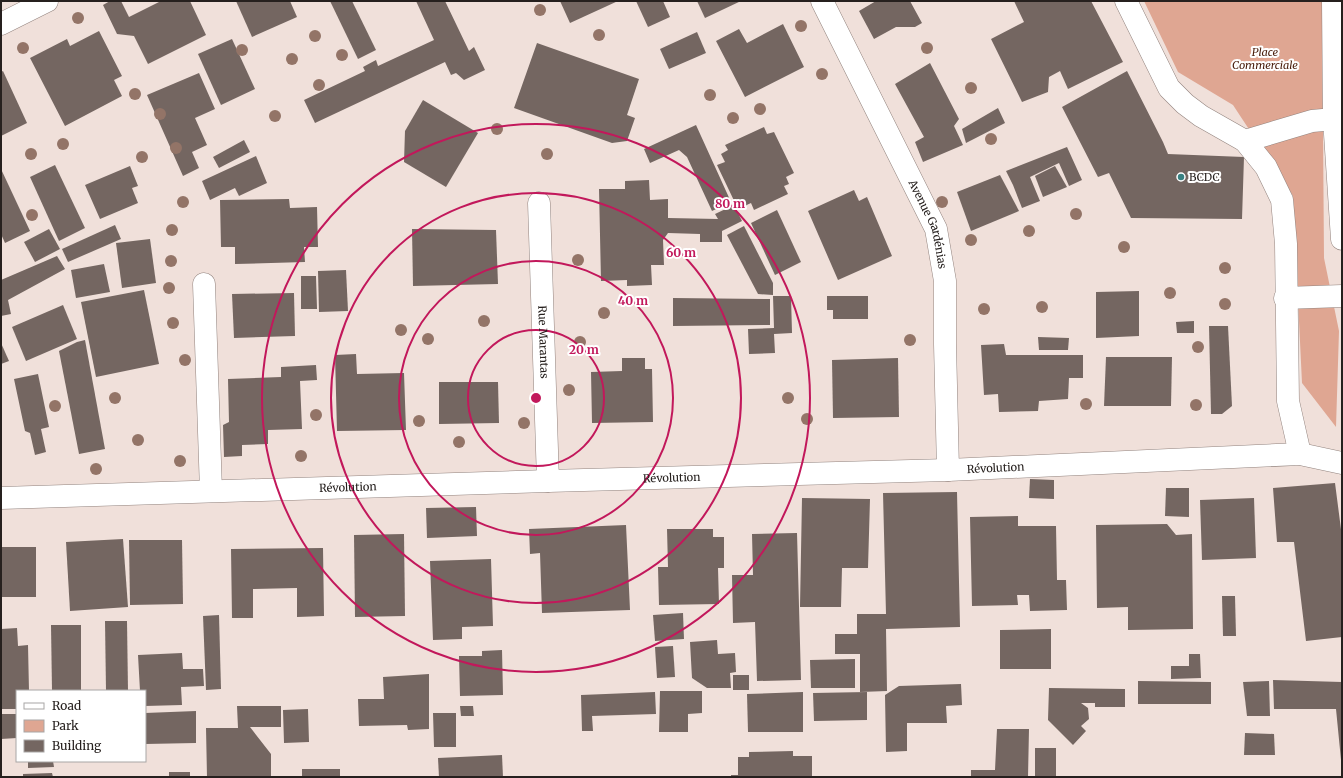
<svg xmlns="http://www.w3.org/2000/svg" width="1343" height="778" viewBox="0 0 1343 778" font-family="Merriweather,serif">
<rect width="100%" height="100%" fill="#f0e0da"/>
<!-- green -->
<polygon fill="#dfa692" points="1144,1 1322,1 1324,258 1339,331 1336,427 1302,383 1293,196 1233,105 1178,72"/>
<!-- building -->
<g fill="#746661">
<polygon points="110,1 121,1 129,17 161,1 190,1 206,35 148,64 134,36 117,34 103,5"/>
<polygon points="236,1 290,1 297,17 252,37"/>
<polygon points="330,1 352,1 376,50 358,59"/>
<polygon points="416,1 445,1 469,51 474,47 485,70 464,80 456,73 451,75 445,62 315,123 304,100 365,71 363,67 376,60 378,66 434,40"/>
<polygon points="560,1 618,1 570,23"/>
<polygon points="636,1 663,1 670,17 648,27"/>
<polygon points="697,1 741,1 705,18"/>
<polygon points="876,1 910,1 922,23 915,27 896,27 874,39 859,11"/>
<polygon points="1014,1 1091,1 1123,62 1068,89 1060,71 1049,77 1048,92 1022,102 991,39 1024,22"/>
<polygon points="783,24 804,67 745,97 716,41 739,29 747,43"/>
<polygon points="99,31 122,76 114,80 122,96 65,126 30,58 67,39 70,46"/>
<polygon points="697,32 706,53 669,69 660,49"/>
<polygon points="232,39 255,89 221,105 198,54"/>
<polygon points="537,43 639,79 627,115 635,118 627,141 612,143 514,108"/>
<polygon points="930,63 959,119 954,126 963,145 923,162 915,142 924,137 895,84"/>
<polygon points="3,71 27,123 1,136 1,72"/>
<polygon points="1127,71 1163,142 1168,154 1244,157 1242,219 1131,218 1109,173 1098,177 1062,107"/>
<polygon points="199,73 215,109 195,118 207,145 192,152 199,168 183,176 147,95"/>
<polygon points="423,100 478,133 446,187 404,162 405,131"/>
<polygon points="998,108 1005,123 966,143 962,129"/>
<polygon points="696,125 731,202 712,211 687,157 679,150 650,163 644,149"/>
<polygon points="764,127 767,134 774,132 794,173 786,177 789,184 784,186 788,194 754,210 751,203 738,209 717,165 725,162 721,154 728,150 725,145"/>
<polygon points="244,140 250,152 219,168 213,157"/>
<polygon points="1067,147 1082,180 1069,186 1059,163 1030,177 1040,201 1022,208 1013,185 1006,171"/>
<polygon points="256,156 267,183 239,196 235,188 210,200 202,181"/>
<polygon points="55,165 85,228 59,241 30,177"/>
<polygon points="130,166 138,186 132,188 138,203 100,219 85,185"/>
<polygon points="1055,166 1067,187 1043,197 1035,176"/>
<polygon points="1,169 30,231 5,243 1,234"/>
<polygon points="1000,175 1019,211 971,231 957,192"/>
<polygon points="649,180 650,200 668,199 668,218 718,219 715,214 734,205 742,221 722,231 722,242 700,242 700,234 668,233 663,240 664,265 651,265 652,285 627,286 627,280 601,281 599,189 625,189 625,181"/>
<polygon points="854,190 859,201 867,197 892,256 838,280 808,211"/>
<polygon points="289,199 290,208 317,207 318,247 304,247 305,262 235,264 235,247 221,247 220,200"/>
<polygon points="777,210 801,262 775,275 751,223"/>
<polygon points="115,225 121,239 68,262 62,249"/>
<polygon points="744,226 773,283 773,295 758,294 727,235"/>
<polygon points="49,229 60,249 35,262 24,242"/>
<polygon points="412,229 496,230 498,284 413,286"/>
<polygon points="150,239 156,283 122,288 116,243"/>
<polygon points="57,256 65,269 8,300 11,314 1,316 1,280"/>
<polygon points="104,264 110,292 76,298 71,270"/>
<polygon points="346,270 348,311 319,312 318,271"/>
<polygon points="301,276 316,276 317,309 301,309"/>
<polygon points="144,290 159,364 96,377 81,302"/>
<polygon points="1139,291 1139,336 1096,338 1096,292"/>
<polygon points="294,293 295,336 234,338 232,294"/>
<polygon points="773,296 791,296 792,333 774,334 775,353 749,354 748,329 774,328"/>
<polygon points="827,296 868,296 868,319 833,319 833,310 827,310"/>
<polygon points="673,298 770,299 770,325 673,326"/>
<polygon points="63,305 77,339 26,361 12,327"/>
<polygon points="1194,321 1194,333 1177,333 1176,322"/>
<polygon points="1209,326 1228,326 1232,406 1222,414 1211,414"/>
<polygon points="1038,337 1069,338 1068,350 1039,350"/>
<polygon points="85,340 105,449 79,454 59,351 77,342"/>
<polygon points="1,343 9,361 1,364"/>
<polygon points="1004,344 1006,355 1083,355 1083,378 1069,378 1068,399 1039,401 1038,411 999,412 998,394 984,395 981,345"/>
<polygon points="356,354 357,374 404,373 406,430 337,431 335,355"/>
<polygon points="1106,357 1172,357 1171,406 1104,406"/>
<polygon points="622,358 645,358 645,369 652,369 653,422 592,423 591,372 622,371"/>
<polygon points="898,358 899,417 833,418 832,360"/>
<polygon points="316,365 317,380 300,381 302,429 268,430 268,444 242,445 242,456 224,457 223,425 229,422 228,379 281,377 281,367"/>
<polygon points="38,374 49,427 41,429 46,452 35,455 30,433 25,431 14,379"/>
<polygon points="439,382 498,382 499,423 439,424"/>
<polygon points="1030,479 1054,480 1054,499 1029,498"/>
<polygon points="1335,483 1342,537 1342,637 1306,641 1294,542 1277,542 1273,488"/>
<polygon points="1166,488 1189,488 1189,517 1165,516"/>
<polygon points="957,492 960,627 886,629 887,691 860,692 860,654 835,654 835,634 857,634 857,614 886,614 883,493"/>
<polygon points="802,498 870,499 868,568 842,568 841,607 800,607"/>
<polygon points="1254,498 1256,558 1202,560 1200,500"/>
<polygon points="476,507 477,536 427,538 426,508"/>
<polygon points="1018,516 1018,526 1056,526 1057,580 1066,580 1067,610 1030,611 1029,595 1017,595 1018,605 972,606 970,517"/>
<polygon points="1167,524 1176,535 1192,534 1193,629 1128,630 1128,607 1097,608 1096,525"/>
<polygon points="626,525 630,610 542,613 540,553 530,554 529,529"/>
<polygon points="667,529 713,529 713,537 724,537 724,568 718,568 719,604 659,605 658,567 668,567"/>
<polygon points="797,533 801,680 757,681 755,622 733,623 732,575 753,575 752,534"/>
<polygon points="404,534 405,616 355,617 354,535"/>
<polygon points="123,539 128,607 70,611 66,542"/>
<polygon points="129,540 182,540 183,604 130,605"/>
<rect x="1" y="547" width="35" height="50"/>
<polygon points="323,548 324,616 297,617 297,588 253,589 253,618 232,618 231,549"/>
<polygon points="491,559 493,626 462,627 462,639 433,640 430,561"/>
<polygon points="1222,596 1235,596 1236,636 1223,636"/>
<polygon points="683,613 684,639 655,641 653,615"/>
<polygon points="219,615 221,689 206,690 203,616"/>
<polygon points="105,621 127,621 128,691 106,691"/>
<polygon points="51,625 81,625 81,691 52,691"/>
<polygon points="17,628 18,646 28,645 29,691 17,691 17,709 1,709 1,629"/>
<polygon points="1051,629 1051,669 1000,669 1000,630"/>
<polygon points="717,640 718,654 735,653 736,672 730,673 731,688 707,688 692,678 690,642"/>
<polygon points="673,646 675,677 657,678 655,647"/>
<polygon points="502,650 503,695 460,696 459,656 482,656 482,651"/>
<polygon points="182,653 183,669 203,669 204,686 181,687 182,705 145,706 145,691 140,691 138,655"/>
<polygon points="1189,654 1200,654 1201,678 1171,679 1171,666 1189,666"/>
<polygon points="855,659 855,688 811,688 810,660"/>
<polygon points="429,674 429,729 408,730 407,725 359,726 358,699 384,699 383,677"/>
<rect x="733" y="675" width="16" height="15"/>
<polygon points="1273,680 1342,682 1342,760 1341,760 1336,709 1274,709"/>
<polygon points="1138,681 1211,682 1211,704 1138,704"/>
<polygon points="1269,681 1270,716 1247,716 1243,682"/>
<polygon points="961,684 962,705 946,706 947,723 907,723 907,751 886,752 885,695 899,686"/>
<polygon points="1049,688 1125,689 1125,707 1095,707 1095,703 1081,703 1088,708 1089,719 1081,726 1086,731 1073,745 1048,720"/>
<polygon points="660,691 702,691 702,713 688,714 688,732 659,732"/>
<polygon points="655,692 656,714 592,716 593,731 582,731 581,695"/>
<polygon points="803,692 803,732 748,732 747,694"/>
<polygon points="867,692 867,720 814,721 813,693"/>
<polygon points="237,706 281,706 281,727 250,727 271,754 271,777 207,777 206,728 238,728"/>
<polygon points="460,706 473,706 474,716 461,716"/>
<polygon points="308,709 309,742 284,743 283,710"/>
<polygon points="196,711 196,743 145,744 145,713"/>
<polygon points="433,713 456,713 456,747 434,747"/>
<polygon points="1,714 17,714 17,738 1,739"/>
<polygon points="997,729 1029,729 1028,777 971,777 971,770 995,770"/>
<polygon points="1245,733 1274,734 1275,755 1244,755"/>
<rect x="1035" y="748" width="21" height="29"/>
<polygon points="793,751 793,756 812,756 812,777 731,777 731,775 738,775 738,757 749,757 749,752"/>
<polygon points="502,755 503,777 439,777 438,758"/>
<polygon points="28,761 53,761 54,767 28,768"/>
<rect x="302" y="769" width="38" height="8"/>
<rect x="169" y="772" width="21" height="5"/>
<polygon points="52,773 53,777 23,777 23,774"/>
</g>
<g fill="none" stroke-linecap="round" stroke-linejoin="round">
<!-- minor casing -->
<g stroke="#92837e" stroke-width="23">
<g id="minor">
<path id="s1" d="M822,1l114,228 9,52v63l3,126"/>
<polyline points="1126,1 1169,88 1185,104 1201,116 1245,141 1266,167 1282,200 1286,244 1288,401 1300,454"/>
<polyline points="1245,141 1312,121 1334,119"/>
<path id="s2" d="M539,203l9,278"/>
<polyline points="204,284 211,491"/>
<polyline points="1285,298 1342,296"/>
</g>
</g>
<!-- tertiary casing -->
<g stroke="#92837e" stroke-width="23">
<g id="tertiary">
<polyline points="1333,1 1334,119 1342,239"/>
<polyline points="1,24 47,1"/>
<path id="s3" d="M1,498l547,-17 400,-11 352,-16 42,9"/>
</g>
</g>
<!-- minor -->
<use href="#minor" stroke="#fff" stroke-width="22"/>
<!-- tertiary -->
<use href="#tertiary" stroke="#fff" stroke-width="22"/>
</g>
<!-- trees -->
<g fill="#937467">
<circle cx="540" cy="10" r="6"/>
<circle cx="78" cy="18" r="6"/>
<circle cx="801" cy="26" r="6"/>
<circle cx="599" cy="35" r="6"/>
<circle cx="315" cy="36" r="6"/>
<circle cx="23" cy="48" r="6"/>
<circle cx="927" cy="48" r="6"/>
<circle cx="242" cy="50" r="6"/>
<circle cx="342" cy="55" r="6"/>
<circle cx="292" cy="59" r="6"/>
<circle cx="822" cy="74" r="6"/>
<circle cx="319" cy="85" r="6"/>
<circle cx="971" cy="88" r="6"/>
<circle cx="135" cy="94" r="6"/>
<circle cx="710" cy="95" r="6"/>
<circle cx="760" cy="109" r="6"/>
<circle cx="160" cy="114" r="6"/>
<circle cx="275" cy="116" r="6"/>
<circle cx="733" cy="118" r="6"/>
<circle cx="497" cy="129" r="6"/>
<circle cx="991" cy="139" r="6"/>
<circle cx="63" cy="144" r="6"/>
<circle cx="176" cy="148" r="6"/>
<circle cx="31" cy="154" r="6"/>
<circle cx="547" cy="154" r="6"/>
<circle cx="142" cy="157" r="6"/>
<circle cx="183" cy="202" r="6"/>
<circle cx="942" cy="202" r="6"/>
<circle cx="1076" cy="214" r="6"/>
<circle cx="32" cy="215" r="6"/>
<circle cx="172" cy="230" r="6"/>
<circle cx="1029" cy="231" r="6"/>
<circle cx="971" cy="240" r="6"/>
<circle cx="1124" cy="247" r="6"/>
<circle cx="578" cy="260" r="6"/>
<circle cx="171" cy="261" r="6"/>
<circle cx="1225" cy="268" r="6"/>
<circle cx="169" cy="288" r="6"/>
<circle cx="1170" cy="293" r="6"/>
<circle cx="1225" cy="304" r="6"/>
<circle cx="1042" cy="307" r="6"/>
<circle cx="984" cy="309" r="6"/>
<circle cx="604" cy="313" r="6"/>
<circle cx="484" cy="321" r="6"/>
<circle cx="173" cy="323" r="6"/>
<circle cx="401" cy="330" r="6"/>
<circle cx="428" cy="339" r="6"/>
<circle cx="910" cy="340" r="6"/>
<circle cx="580" cy="342" r="6"/>
<circle cx="1198" cy="347" r="6"/>
<circle cx="185" cy="360" r="6"/>
<circle cx="569" cy="390" r="6"/>
<circle cx="115" cy="398" r="6"/>
<circle cx="788" cy="398" r="6"/>
<circle cx="1086" cy="404" r="6"/>
<circle cx="1196" cy="405" r="6"/>
<circle cx="55" cy="406" r="6"/>
<circle cx="316" cy="415" r="6"/>
<circle cx="807" cy="419" r="6"/>
<circle cx="419" cy="421" r="6"/>
<circle cx="524" cy="423" r="6"/>
<circle cx="138" cy="440" r="6"/>
<circle cx="459" cy="442" r="6"/>
<circle cx="301" cy="456" r="6"/>
<circle cx="180" cy="461" r="6"/>
<circle cx="96" cy="469" r="6"/>
</g>
<!-- distance rings -->
<g fill="none" stroke="#c2185b" stroke-width="2">
<circle cx="536" cy="398" r="68"/>
<circle cx="536" cy="398" r="137"/>
<circle cx="536" cy="398" r="205"/>
<circle cx="536" cy="398" r="274"/>
</g>
<!-- markers -->
<circle fill="#388182" stroke="#fff" stroke-width="1.5" cx="1181" cy="177" r="4"/>
<g text-anchor="middle" stroke-width="4" stroke-linejoin="round" paint-order="stroke">
<!-- park labels -->
<g font-size="11" font-style="italic" fill="#471b09" stroke="#fff">
<text x="1265" y="56">Place<tspan x="1265" dy="13">Commerciale</tspan></text>
</g>
<!-- poi labels -->
<g font-size="11" fill="#26201e" stroke="#fff" text-anchor="start">
<text x="1189" y="181">BCDC</text>
</g>
<!-- street labels -->
<g font-size="11" fill="#26201e" stroke="#fff">
<text dy="4" stroke="none"><textPath href="#s1" startOffset="248">Avenue Gardénias</textPath></text>
<text dy="4" stroke="none"><textPath href="#s2" startOffset="139">Rue Marantas</textPath></text>
<text dy="4" stroke="none"><textPath href="#s3" startOffset="995">Révolution</textPath></text>
<text dy="4" stroke="none"><textPath href="#s3" startOffset="671">Révolution</textPath></text>
<text dy="4" stroke="none"><textPath href="#s3" startOffset="347">Révolution</textPath></text>
</g>
</g>
<circle cx="536" cy="398" r="6" fill="#c2185b" stroke="#fff" stroke-width="2"/>
<g font-size="12" text-anchor="middle" font-weight="bold" fill="#c2185b" stroke="#fff" stroke-width="4" stroke-linejoin="round" paint-order="stroke">
<text x="730" y="208">80 m</text>
<text x="681" y="257">60 m</text>
<text x="633" y="305">40 m</text>
<text x="584" y="354">20 m</text>
</g>
<!-- border -->
<rect width="1343" height="778" fill="none" stroke="#26201e" stroke-width="4"/>
<!-- legend -->
<rect x="16" y="690" width="130" height="72" fill="#ffffff" stroke="#a8a6a5"/>
<rect x="24" y="703" width="20" height="6" fill="#ffffff" stroke="#a8a6a5"/>
<text x="52" y="710" font-size="12" fill="#26201e">Road</text>
<rect x="24" y="720" width="20" height="12" fill="#dfa692" stroke="#a8a6a5"/>
<text x="52" y="730" font-size="12" fill="#26201e">Park</text>
<rect x="24" y="740" width="20" height="12" fill="#746661" stroke="#a8a6a5"/>
<text x="52" y="750" font-size="12" fill="#26201e">Building</text>
</svg>
